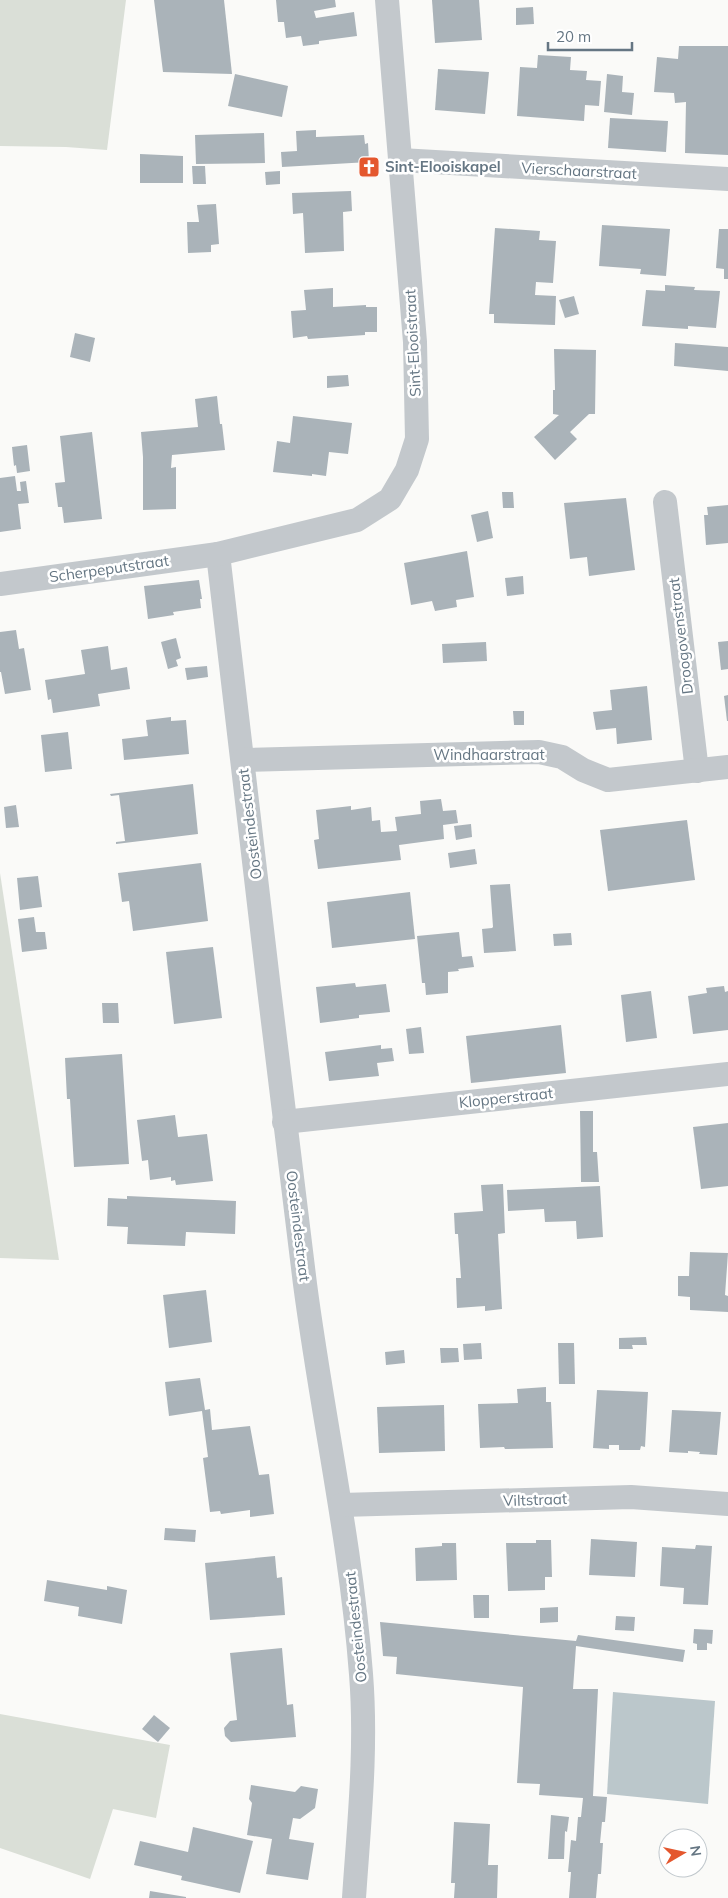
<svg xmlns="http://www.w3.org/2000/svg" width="728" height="1898" viewBox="0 0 728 1898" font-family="Mulish,sans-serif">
<rect width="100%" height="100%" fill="#fafaf8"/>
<!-- green -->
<g fill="#dadfd7">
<polygon points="0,0 126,0 107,150 66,147 0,146"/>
<polygon points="0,873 59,1260 0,1258"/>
<polygon points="0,1714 170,1745 156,1818 113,1809 90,1879 0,1848"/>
</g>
<!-- water -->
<polygon fill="#bbc7cb" points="613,1692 715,1701 708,1804 607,1794"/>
<!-- building -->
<g fill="#aab3b9">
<polygon points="154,0 224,0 232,74 163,72"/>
<polygon points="276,0 335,0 336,7 314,11 316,18 354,12 357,36 319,41 319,44 303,46 301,36 286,38 284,22 278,22"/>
<polygon points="432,0 479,0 482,40 435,43"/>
<polygon points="533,7 534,24 516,25 516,8"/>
<polygon points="679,46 728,46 728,155 685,153 686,102 675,103 674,93 654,92 657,57 678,59"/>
<polygon points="538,55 571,57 570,70 587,71 586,80 601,81 599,106 585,105 584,121 517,116 520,67 537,68"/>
<polygon points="438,69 489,72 485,114 435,110"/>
<polygon points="235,74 288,86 282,117 228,106"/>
<polygon points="607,74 623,76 622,92 634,93 632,115 604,112"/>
<polygon points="610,118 668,121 666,152 608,148"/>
<polygon points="316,130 316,137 364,135 365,144 368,143 369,162 282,167 281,152 297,151 296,131"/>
<polygon points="264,133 265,163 196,164 195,135"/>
<polygon points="140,154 183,156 183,183 140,183"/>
<polygon points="192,166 205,166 206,184 193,184"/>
<polygon points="280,171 280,184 266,185 265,172"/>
<polygon points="351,191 352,211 343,212 344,251 305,253 303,213 293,214 292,193"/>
<polygon points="216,204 219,244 211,245 211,252 188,253 187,222 199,222 197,205"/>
<polygon points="602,225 670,229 666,276 640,274 641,269 599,266"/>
<polygon points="495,228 540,231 539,240 556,241 553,283 536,282 535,295 556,296 555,325 494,323 494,314 489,314"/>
<polygon points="719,229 728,229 728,279 724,279 724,269 716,268"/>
<polygon points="665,285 695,287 694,290 720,291 716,328 688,326 688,329 642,326 646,290 665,291"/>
<polygon points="333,288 333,307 366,305 366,307 377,307 377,332 365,332 365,335 308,339 307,336 293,338 291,311 306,310 304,290"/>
<polygon points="574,296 579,314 565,318 559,300"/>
<polygon points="75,333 95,338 90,362 70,357"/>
<polygon points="675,343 728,347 728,371 674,366"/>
<polygon points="554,349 596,350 595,414 589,414 570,432 577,439 555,460 534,437 559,415 553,414 553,390 555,390"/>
<polygon points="348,375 349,386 327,388 327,376"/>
<polygon points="217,396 220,424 222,424 225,450 172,455 171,468 176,467 176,509 143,510 143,457 141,432 198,427 195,399"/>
<polygon points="293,416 352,423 348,454 329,452 326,476 312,474 312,476 273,472 277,441 290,443"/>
<polygon points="92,432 102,519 64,523 62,507 58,507 55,483 65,482 60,436"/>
<polygon points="27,445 30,471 17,473 16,465 14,466 12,447"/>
<polygon points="15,476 17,491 21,491 20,482 26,481 29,503 18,504 21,529 0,532 0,478"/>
<polygon points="502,492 513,492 514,508 503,508"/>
<polygon points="626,498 635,570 589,576 587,557 570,559 564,503"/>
<polygon points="728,505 728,543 706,545 704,515 708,515 707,507"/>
<polygon points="488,511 493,538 477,542 471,515"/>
<polygon points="467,551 474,597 456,600 457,607 435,611 432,601 411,605 404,563"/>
<polygon points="523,576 524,594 507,596 505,578"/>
<polygon points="199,580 202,599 200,599 201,608 173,612 174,615 148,619 144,586"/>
<polygon points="16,630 19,649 24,648 31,690 5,694 1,672 0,672 0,632"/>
<polygon points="176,638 181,658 176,660 178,666 168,669 161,642"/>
<polygon points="728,641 728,669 721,670 718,642"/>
<polygon points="486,642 487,661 443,663 442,644"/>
<polygon points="108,646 111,670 127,667 130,689 98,694 100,706 53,713 51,699 48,700 45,680 85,674 81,650"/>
<polygon points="207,666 208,677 187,680 185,668"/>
<polygon points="647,686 652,740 617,744 616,728 596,730 593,712 612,710 610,690"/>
<polygon points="728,695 728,721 727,721 724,696"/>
<polygon points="513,711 524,711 524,725 514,725"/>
<polygon points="171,717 171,721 186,720 189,754 124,760 122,739 148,736 146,720"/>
<polygon points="68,732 72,769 45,772 41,735"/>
<polygon points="193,784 198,834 116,844 116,842 125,841 119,795 111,796 110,794"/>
<polygon points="441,799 443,811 456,810 458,823 443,825 444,839 399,845 401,860 318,869 314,840 319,839 316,810 351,806 351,810 371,807 372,821 380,820 381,832 397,831 395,817 421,814 420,801"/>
<polygon points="16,805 19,827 6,828 4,807"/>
<polygon points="687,820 695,880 608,891 600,830"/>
<polygon points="471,824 472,837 456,840 454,826"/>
<polygon points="475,849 477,864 450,868 448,853"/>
<polygon points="201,863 208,921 133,931 129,901 122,902 118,873"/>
<polygon points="38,876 42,907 20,910 17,878"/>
<polygon points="510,884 516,951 484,953 482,929 492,928 493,927 490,885"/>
<polygon points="410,892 415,939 332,948 327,902"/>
<polygon points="34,917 36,932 45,932 47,949 22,952 18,919"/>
<polygon points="459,932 462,957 472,956 474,967 458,969 459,971 448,972 448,993 426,995 425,983 422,983 417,936"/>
<polygon points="571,933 572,945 554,946 553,934"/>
<polygon points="213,947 222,1018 174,1024 166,952"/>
<polygon points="355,983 356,987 386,984 390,1012 359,1015 359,1018 320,1023 316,987"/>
<polygon points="724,986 725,992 728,991 728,1030 693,1034 688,996 707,993 706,988"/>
<polygon points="651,991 657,1038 626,1042 621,995"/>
<polygon points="102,1003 118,1003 119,1023 103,1023"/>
<polygon points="561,1025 566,1073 471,1083 466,1036"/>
<polygon points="421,1027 424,1053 409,1054 406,1029"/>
<polygon points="381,1045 381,1049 392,1048 394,1061 377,1063 379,1076 329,1081 325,1052"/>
<polygon points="122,1054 129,1164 74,1167 70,1099 67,1099 65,1058"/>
<polygon points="580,1111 593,1111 593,1152 597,1152 599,1182 581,1182"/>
<polygon points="175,1115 178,1137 207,1134 213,1181 176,1185 175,1180 171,1181 171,1177 150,1180 148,1160 142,1161 137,1120"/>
<polygon points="728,1123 728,1186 701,1189 693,1127"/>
<polygon points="503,1184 505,1233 498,1234 502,1309 485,1311 485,1306 457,1308 456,1278 461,1278 458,1234 455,1234 454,1213 483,1211 481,1185"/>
<polygon points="600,1186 603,1237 577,1239 576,1221 545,1222 544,1209 508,1211 507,1190"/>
<polygon points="127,1196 236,1201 235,1234 186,1232 185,1246 127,1244 128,1227 107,1226 108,1198 127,1199"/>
<polygon points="690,1252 728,1253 725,1295 728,1296 728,1312 690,1310 690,1297 678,1296 678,1276 689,1276"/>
<polygon points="206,1290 212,1342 169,1348 163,1295"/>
<polygon points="646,1337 647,1345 632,1345 633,1349 619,1349 619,1338"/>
<polygon points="481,1343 482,1359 464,1360 463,1344"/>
<polygon points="558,1343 574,1343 575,1384 559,1384"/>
<polygon points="440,1348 458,1348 459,1362 441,1363"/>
<polygon points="404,1350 405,1363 386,1365 385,1352"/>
<polygon points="200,1378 205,1410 210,1409 212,1430 250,1426 259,1475 269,1474 274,1514 250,1517 250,1510 221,1514 220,1511 210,1512 203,1458 208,1457 202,1411 169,1416 165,1382"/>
<polygon points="546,1387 546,1402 551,1402 553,1448 505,1449 504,1447 480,1448 478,1404 518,1403 517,1389"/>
<polygon points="597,1390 648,1392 645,1447 641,1446 640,1450 619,1450 619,1445 609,1445 609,1449 593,1448"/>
<polygon points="444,1405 445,1451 379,1453 377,1407"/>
<polygon points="672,1410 721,1412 717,1455 699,1454 700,1452 688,1451 688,1453 669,1452"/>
<polygon points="165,1528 196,1530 195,1542 164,1540"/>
<polygon points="591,1539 637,1542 635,1577 589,1575"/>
<polygon points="536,1540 551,1540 552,1577 545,1577 545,1590 508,1591 506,1543 536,1543"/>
<polygon points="442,1543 456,1543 457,1580 416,1581 415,1548 442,1546"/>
<polygon points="696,1545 712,1546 708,1605 683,1604 684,1588 660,1586 662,1547 695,1549"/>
<polygon points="275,1556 277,1578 282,1577 285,1615 210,1620 205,1563"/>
<polygon points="47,1580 107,1590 107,1586 127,1590 122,1624 78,1616 79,1607 44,1601"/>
<polygon points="473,1595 489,1595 489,1618 474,1618"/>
<polygon points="558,1607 558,1622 540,1623 540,1608"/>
<polygon points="616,1616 635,1617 634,1631 615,1630"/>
<polygon points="380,1622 576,1641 578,1635 685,1650 683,1662 576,1646 573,1689 598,1689 593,1796 607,1797 605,1822 602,1822 600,1843 603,1843 601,1874 598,1874 596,1898 569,1898 571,1872 568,1872 571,1840 576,1841 578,1817 581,1817 583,1798 539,1795 540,1784 517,1783 523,1687 396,1674 397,1657 383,1656"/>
<polygon points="694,1629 713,1630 712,1644 707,1643 707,1650 697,1650 697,1644 693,1643"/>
<polygon points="282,1648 287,1705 293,1704 296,1737 231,1742 225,1736 224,1728 230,1721 237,1720 230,1653"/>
<polygon points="154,1715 170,1728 158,1742 142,1729"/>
<polygon points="251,1785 295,1792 301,1786 318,1789 315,1808 300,1819 293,1818 289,1839 314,1843 308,1880 266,1874 272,1839 247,1835 252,1803 249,1799"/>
<polygon points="551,1815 569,1817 567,1832 565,1831 564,1859 548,1859"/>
<polygon points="454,1822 490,1824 488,1865 498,1865 497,1898 454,1898 455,1883 451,1883"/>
<polygon points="193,1827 253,1841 240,1893 181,1880 182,1876 134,1865 140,1841 188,1852"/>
<polygon points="150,1891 186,1897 186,1898 149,1898"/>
</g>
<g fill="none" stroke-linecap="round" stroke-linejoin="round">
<!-- street -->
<g stroke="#c3c8cc" stroke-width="24">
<polyline points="400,160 728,179"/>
<polyline points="665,502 697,771"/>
<path d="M218,554c29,243 56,487 87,730 17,130 46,258 56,390 6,75 -2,149 -7,224"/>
<polyline points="0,584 218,554 357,520 390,499 407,470 417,439 415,342 387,0"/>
<polyline points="243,760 539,752 562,757 583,770 608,780 728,767"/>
<polyline points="284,1122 728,1074"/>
<polyline points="341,1505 631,1497 728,1504"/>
</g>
</g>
<!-- icons -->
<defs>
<g id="church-square" transform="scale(1.125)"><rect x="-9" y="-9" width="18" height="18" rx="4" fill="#e4572e" stroke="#fff"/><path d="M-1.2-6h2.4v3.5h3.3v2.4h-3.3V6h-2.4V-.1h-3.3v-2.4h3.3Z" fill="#fff"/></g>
</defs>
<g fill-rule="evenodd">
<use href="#church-square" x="369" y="167"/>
</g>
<g text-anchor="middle" stroke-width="5" stroke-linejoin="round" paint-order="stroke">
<!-- poi labels -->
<g font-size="15" font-weight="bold" fill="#657683" stroke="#fff" text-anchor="start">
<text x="385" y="172">Sint-Elooiskapel</text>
</g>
<!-- street labels -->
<g font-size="15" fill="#657683" stroke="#fff">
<text transform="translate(579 171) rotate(3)" y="5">Vierschaarstraat</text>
<text transform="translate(413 343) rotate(-93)" y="5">Sint-Elooistraat</text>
<text transform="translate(109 569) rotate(-8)" y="5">Scherpeputstraat</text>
<text transform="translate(681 636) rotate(-97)" y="5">Droogovenstraat</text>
<text x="489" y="760">Windhaarstraat</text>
<text transform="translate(250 824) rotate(-97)" y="5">Oosteindestraat</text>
<text transform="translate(506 1098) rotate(-6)" y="5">Klopperstraat</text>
<text transform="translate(298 1226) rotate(83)" y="5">Oosteindestraat</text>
<text transform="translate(535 1500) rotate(-2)" y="5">Viltstraat</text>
<text transform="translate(356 1627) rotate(-96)" y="5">Oosteindestraat</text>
</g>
</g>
<!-- north arrow -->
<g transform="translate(683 1853) rotate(81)"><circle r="24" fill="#ffffff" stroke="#c1c8cd"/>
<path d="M0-4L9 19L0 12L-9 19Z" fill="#e4572e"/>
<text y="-8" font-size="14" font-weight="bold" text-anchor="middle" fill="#657683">N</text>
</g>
<!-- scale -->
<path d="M548 42v8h84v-8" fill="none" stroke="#657683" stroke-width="2.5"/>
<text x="556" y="42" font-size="15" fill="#657683" stroke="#ffffff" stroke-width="4" paint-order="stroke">20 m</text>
</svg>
